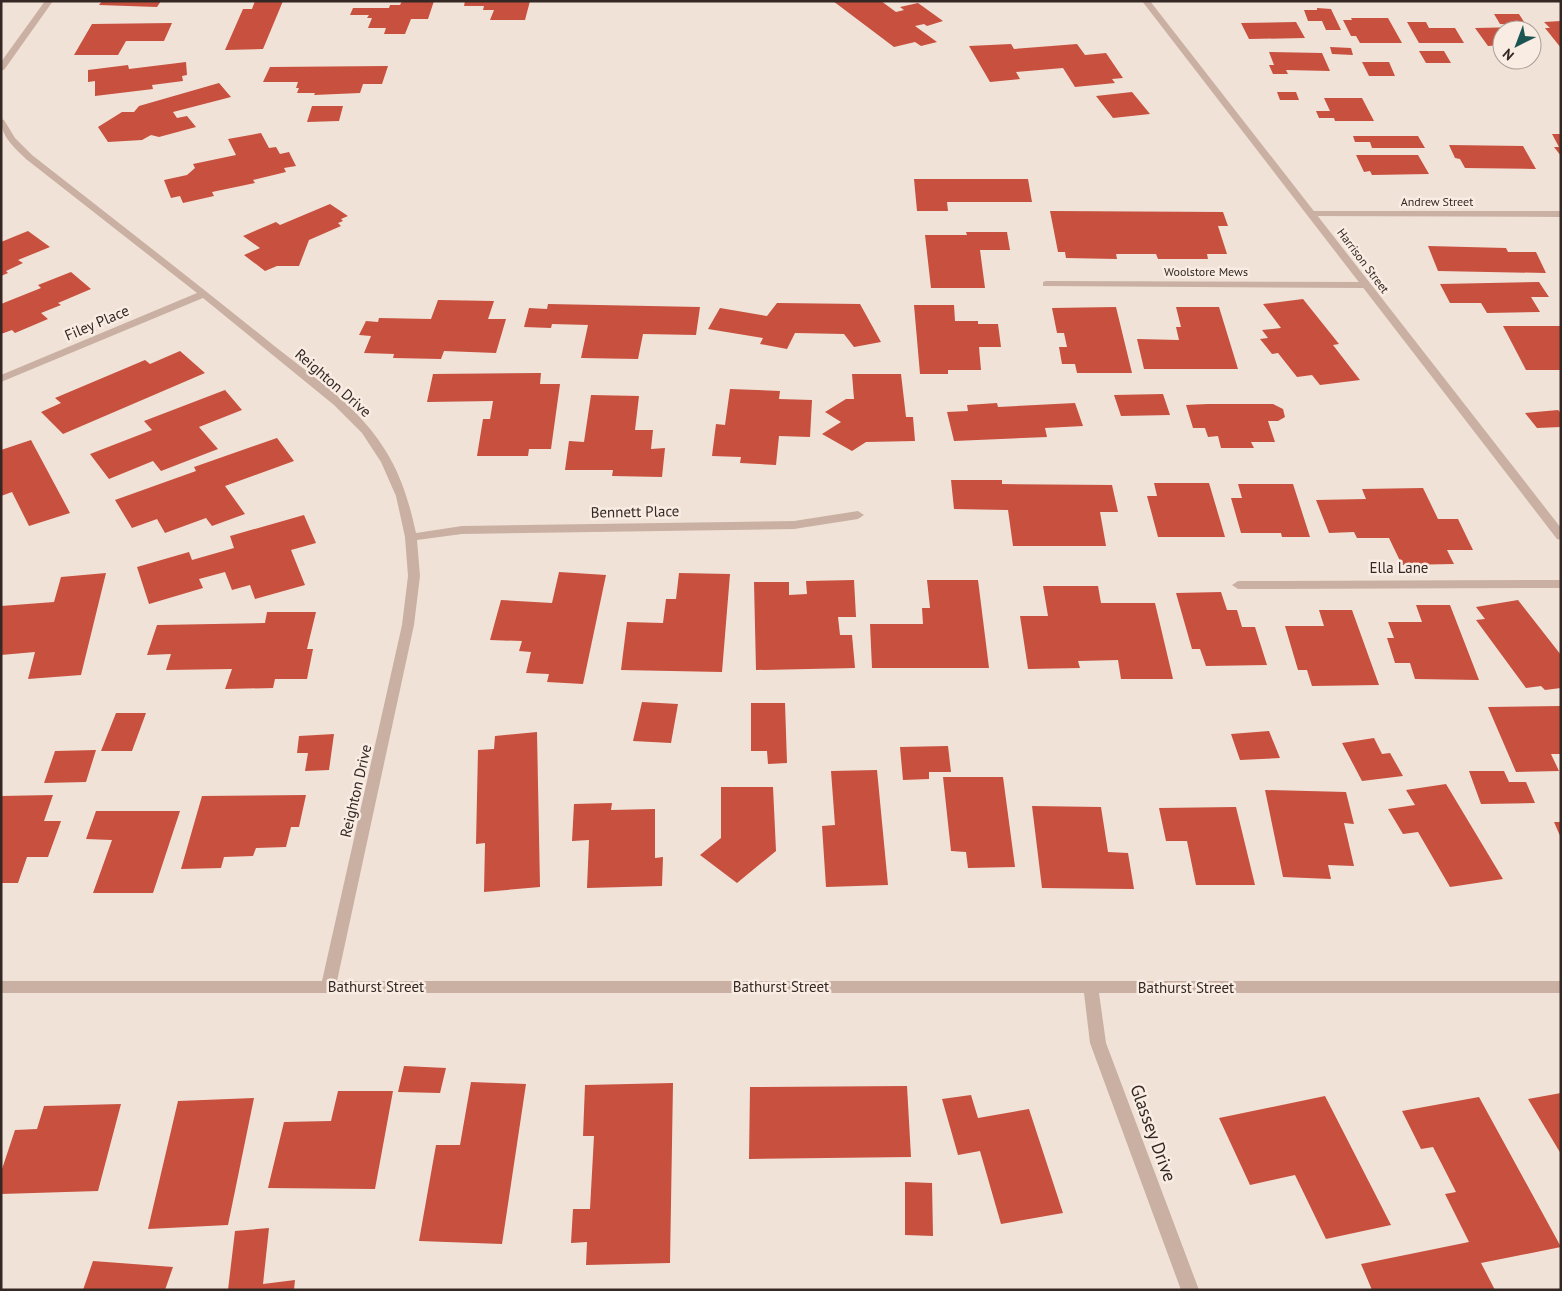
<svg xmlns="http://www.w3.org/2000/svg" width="1562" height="1291" viewBox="0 0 1562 1291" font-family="'PT Sans',sans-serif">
<rect width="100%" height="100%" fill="#f1e2d7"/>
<!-- building -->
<g fill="#c7503e">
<polygon points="102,1 161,1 157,7 99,5"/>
<polygon points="255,1 283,1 263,49 225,50 243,9 252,9"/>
<polygon points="402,1 434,1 428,19 411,19 405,34 384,34 386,28 368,28 372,18 367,18 369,15 350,15 353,8 389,8 390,5 400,5"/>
<polygon points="465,1 530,1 525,20 490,20 494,10 483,10 484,6 464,6"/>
<polygon points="833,1 881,1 896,12 904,10 900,7 918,3 943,21 927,26 924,24 915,26 937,42 921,46 915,42 894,47"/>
<polygon points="1317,8 1331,9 1341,30 1326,30 1322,21 1308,21 1304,10 1317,10"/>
<polygon points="1494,14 1519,14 1526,25 1500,24"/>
<polygon points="1351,18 1388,18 1402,43 1360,43 1356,36 1351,36 1343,20 1352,20"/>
<polygon points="1561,21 1561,48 1545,28 1550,28 1544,22"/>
<polygon points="1296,22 1305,38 1249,39 1241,23"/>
<polygon points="1407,22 1426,22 1429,28 1455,28 1464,43 1419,43"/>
<polygon points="172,23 164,41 126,41 118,55 74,55 92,24"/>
<polygon points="1523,27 1526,30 1502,30 1502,45 1488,46 1475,28"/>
<polygon points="1011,44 1014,49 1077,44 1085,55 1106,53 1123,78 1112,79 1115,83 1075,87 1063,68 1016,72 1020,79 990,82 969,46"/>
<polygon points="1330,47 1351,48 1353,55 1332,54"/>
<polygon points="1419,51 1444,51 1451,63 1426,63"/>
<polygon points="1269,52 1322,53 1330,71 1286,70 1288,74 1273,74 1269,65 1274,65"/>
<polygon points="186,62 187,75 182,76 183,81 152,85 153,89 95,96 95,81 88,82 88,70 128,65 129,69"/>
<polygon points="1362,62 1389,62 1395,76 1369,76"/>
<polygon points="388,66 382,84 363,84 360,93 314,95 315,93 297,93 299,88 296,88 298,82 263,82 270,67"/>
<polygon points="219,83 231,97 173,112 177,118 187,116 196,127 159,137 151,135 142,140 108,142 98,127 122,112 134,112 139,106"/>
<polygon points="1132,92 1150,114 1113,118 1096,96"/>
<polygon points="1277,92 1296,92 1299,100 1280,100"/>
<polygon points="1324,98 1362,98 1374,121 1335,121 1334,118 1319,118 1316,111 1330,111"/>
<polygon points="312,106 343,106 339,121 307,122"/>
<polygon points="261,133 269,148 276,147 280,154 289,152 296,166 284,168 286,172 253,180 255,183 212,192 214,196 183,203 180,196 171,198 164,180 187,175 195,168 193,164 236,155 228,139"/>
<polygon points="1552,134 1561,134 1561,156 1554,147 1559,147"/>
<polygon points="1353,136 1418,136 1425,148 1372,148 1370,142 1355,142"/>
<polygon points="1449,145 1523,146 1536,169 1465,168 1460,159 1455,158"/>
<polygon points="1356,155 1418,155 1429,174 1372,175 1370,171 1364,172"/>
<polygon points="914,179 1028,179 1032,202 947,202 948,211 917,211"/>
<polygon points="330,204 348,216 341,219 343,221 338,223 341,226 309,240 299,266 277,266 265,271 244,255 260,248 243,236 276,222 280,225"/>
<polygon points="1050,211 1223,212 1228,226 1218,226 1227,254 1207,254 1208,259 1158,259 1156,254 1116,254 1117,259 1066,258 1065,252 1058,252"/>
<polygon points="28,231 50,247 18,260 23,263 6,271 8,273 1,276 1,242"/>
<polygon points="966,232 1007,232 1010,250 980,250 985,288 931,288 925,235 967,235"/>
<polygon points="1428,246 1506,248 1508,252 1536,252 1546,273 1438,271"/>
<polygon points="71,272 91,289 58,303 61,305 41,313 48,319 15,333 12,330 1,334 1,304 41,288 38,285"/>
<polygon points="1539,282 1549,297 1531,297 1540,312 1487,313 1481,303 1450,303 1440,284"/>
<polygon points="1303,299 1339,344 1333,345 1360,380 1320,385 1312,375 1297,377 1278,353 1272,354 1260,339 1268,338 1262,330 1281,328 1263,304"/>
<polygon points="438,300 494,301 488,319 506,319 496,353 444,351 441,359 393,358 394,354 364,353 371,336 359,335 366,321 378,322 379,318 431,319"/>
<polygon points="777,303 860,304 881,342 854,347 844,334 795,333 787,349 760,344 763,338 708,329 720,308 767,316"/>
<polygon points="548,304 700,307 696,335 643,334 638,359 581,358 588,325 552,324 551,328 524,327 529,308 547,309"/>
<polygon points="914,305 954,305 955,321 978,321 978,324 998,324 1001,347 979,347 981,370 948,370 948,374 920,374"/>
<polygon points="1116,307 1132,373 1077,373 1075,364 1062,364 1059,347 1067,347 1064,333 1057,333 1052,308"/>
<polygon points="1176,307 1219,307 1238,369 1144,369 1137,339 1179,340 1176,327 1181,327"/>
<polygon points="1503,326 1561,326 1561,370 1526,370"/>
<polygon points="180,351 205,373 63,434 41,412 61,403 55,398 145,360 150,364"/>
<polygon points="541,373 540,384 560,384 551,449 529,449 528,456 477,456 483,419 490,419 493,401 427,402 433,374"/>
<polygon points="852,374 901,374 906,417 913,417 915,441 866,442 852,451 822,434 841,422 825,412 846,399 854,399"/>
<polygon points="730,389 780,391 779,399 812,400 810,437 779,436 776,465 740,463 741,457 712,456 716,424 725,425"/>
<polygon points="225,390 242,410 199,427 218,449 161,471 153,461 109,479 90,454 152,430 144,421"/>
<polygon points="1163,394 1170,415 1121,416 1114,395"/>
<polygon points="591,395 639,396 635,430 653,430 651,449 665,448 662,477 612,476 613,470 565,470 569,441 584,442"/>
<polygon points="997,403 998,407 1075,403 1083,426 1045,428 1047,437 954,441 947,412 968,411 967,405"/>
<polygon points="1208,404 1273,404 1283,409 1285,417 1278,421 1268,421 1275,442 1251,442 1254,448 1221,448 1218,436 1208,437 1205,428 1193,428 1186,405"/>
<polygon points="1558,410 1561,413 1561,427 1537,428 1525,413"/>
<polygon points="277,438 294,461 225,486 245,514 212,526 206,518 165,533 157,519 132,528 115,500 196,471 194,467"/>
<polygon points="31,440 70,513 29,526 12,492 1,496 1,450"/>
<polygon points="951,480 1002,480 1002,484 1112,485 1118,512 1100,512 1106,546 1013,546 1008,510 954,509"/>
<polygon points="1154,483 1209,483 1225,537 1158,537 1147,496 1157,496"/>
<polygon points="1238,484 1293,484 1310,537 1282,537 1281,533 1241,533 1231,498 1242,498"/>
<polygon points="1423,488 1438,519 1458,519 1473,550 1447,550 1454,564 1402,565 1389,538 1357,538 1354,532 1329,533 1316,500 1366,499 1362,489"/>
<polygon points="304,515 316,543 291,550 305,585 255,599 250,585 232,590 225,572 199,579 203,588 149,604 137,567 189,552 192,560 234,548 230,536"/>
<polygon points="559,572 606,575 583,684 547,682 549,674 526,673 531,652 519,651 522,641 490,640 501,600 552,603"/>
<polygon points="106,573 81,675 28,679 35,652 1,655 1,606 54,602 61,577"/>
<polygon points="679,573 730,574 722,672 621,670 627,622 663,623 666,599 676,599"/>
<polygon points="854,580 856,617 838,617 840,635 852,635 855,668 756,670 754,582 789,582 789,595 807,594 806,581"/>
<polygon points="927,580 978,580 989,668 872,668 870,624 923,624 922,608 930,608"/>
<polygon points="1043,586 1098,586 1101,603 1155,603 1173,679 1121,679 1118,660 1078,661 1080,668 1028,669 1020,616 1048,616"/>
<polygon points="1221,592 1227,610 1237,610 1242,627 1255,627 1267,665 1206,666 1200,649 1192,649 1176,593"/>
<polygon points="1518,600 1561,655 1561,688 1545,690 1541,686 1526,688 1476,620 1485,619 1476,607"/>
<polygon points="1416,605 1450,605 1479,680 1415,679 1410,663 1395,663 1387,638 1394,638 1388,622 1422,622"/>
<polygon points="1319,610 1352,610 1379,685 1312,686 1307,670 1298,670 1285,626 1324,626"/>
<polygon points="267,612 316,612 307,649 313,649 307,679 275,679 273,688 225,689 232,669 166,670 171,654 147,655 157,625 265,623"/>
<polygon points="642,702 678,704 671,743 633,741"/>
<polygon points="751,703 785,703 787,763 768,764 767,751 751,751"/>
<polygon points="1561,706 1561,754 1551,754 1559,771 1516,772 1488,707"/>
<polygon points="116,713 146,713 132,751 101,751"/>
<polygon points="1269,731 1280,758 1240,760 1231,734"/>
<polygon points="537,732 540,887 484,892 485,843 476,844 478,750 494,749 495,736"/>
<polygon points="334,734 329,770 305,771 308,753 297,753 299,736"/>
<polygon points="1374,738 1382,754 1390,753 1403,776 1362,781 1342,743"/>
<polygon points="948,746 951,772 929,772 929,779 903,780 900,747"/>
<polygon points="96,750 86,782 44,783 55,751"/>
<polygon points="877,770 888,885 826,887 822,826 835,825 831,771"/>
<polygon points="1469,771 1504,771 1509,782 1526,782 1535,803 1481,804"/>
<polygon points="943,777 1003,777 1015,867 968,868 966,852 951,851"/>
<polygon points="1446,784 1503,879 1450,887 1418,832 1403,834 1388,809 1415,805 1406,790"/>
<polygon points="721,787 773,787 776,851 737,883 700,855 721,838"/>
<polygon points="1265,790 1346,792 1354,824 1344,823 1354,866 1328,865 1331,879 1283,877"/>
<polygon points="53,795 44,821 61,821 48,857 27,857 18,883 1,883 1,796"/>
<polygon points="306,795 299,827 291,827 286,847 256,848 253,856 224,857 221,868 181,869 202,796"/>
<polygon points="612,803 611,810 655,809 655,858 663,857 662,886 587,888 589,840 572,841 574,804"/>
<polygon points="1032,806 1101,807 1108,852 1128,853 1134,889 1042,888"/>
<polygon points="1236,807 1255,885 1196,885 1187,841 1166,841 1159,808"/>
<polygon points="96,811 180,811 153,893 93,893 112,840 86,839"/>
<polygon points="1554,822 1561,822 1561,838"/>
<polygon points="404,1066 446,1068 440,1093 398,1092"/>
<polygon points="471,1082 526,1084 502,1244 419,1241 436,1145 460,1145"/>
<polygon points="673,1083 670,1263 586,1265 587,1242 571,1243 573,1209 590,1209 594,1136 583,1136 585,1085"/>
<polygon points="907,1086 911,1157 749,1159 750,1087"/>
<polygon points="338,1091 393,1091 375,1189 268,1188 284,1122 331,1121"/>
<polygon points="1561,1093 1561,1154 1528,1099"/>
<polygon points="971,1095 978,1118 1029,1109 1063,1213 1001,1224 980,1151 958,1155 942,1099"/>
<polygon points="1325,1096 1391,1225 1326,1239 1295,1175 1250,1185 1219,1118"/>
<polygon points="1479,1097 1561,1247 1481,1263 1495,1290 1372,1290 1361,1264 1469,1242 1445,1194 1456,1192 1433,1147 1421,1149 1402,1111"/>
<polygon points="254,1098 228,1225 148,1229 178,1101"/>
<polygon points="121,1104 98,1191 1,1194 1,1172 15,1130 37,1129 44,1106"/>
<polygon points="905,1182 932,1183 933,1236 905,1235"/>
<polygon points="269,1228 263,1284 295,1280 294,1290 228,1290 235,1231"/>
<polygon points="93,1261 173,1267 165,1290 83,1290"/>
</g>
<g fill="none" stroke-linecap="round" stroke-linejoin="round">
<!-- minor -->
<g fill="#c9b0a3" fill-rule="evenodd">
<polygon points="45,1 53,1 4,70 1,70 1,62"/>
<path d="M1,119l3,1 11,18 17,17c79,62 158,123 235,185 34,28 77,56 104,90 26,33 36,62 45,103l46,-7 332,-5 64,-10 6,4 -6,4 -64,10 -332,5 -45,6 3,36 -6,49 -77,356h1224v12h-462l7,50 93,247h-18l-91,-247 -6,-50h-1083v-12h321l80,-356 6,-49 -3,-39 -9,-41 -15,-34 -19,-29 -28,-28 -131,-107 -202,84v-7l196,-82 -171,-134c-12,-12 -25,-22 -25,-40z"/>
<polygon points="1312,211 1561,211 1561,217 1309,216 1307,214"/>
<polygon points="1046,281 1365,282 1370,285 1365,288 1043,286 1043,282"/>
<polygon points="1561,580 1561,588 1238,589 1232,585 1238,581"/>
</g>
<!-- tertiary -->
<polygon fill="#c9b0a3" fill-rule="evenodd" points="1142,1 1150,1 1561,528 1561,540 1557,539"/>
</g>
<g text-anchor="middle" stroke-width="5" stroke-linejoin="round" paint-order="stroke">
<!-- far-street labels -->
<g font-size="12" fill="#342825" stroke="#f9ece3">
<text x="1437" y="206">Andrew Street</text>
<text transform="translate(1363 261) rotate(53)" y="4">Harrison Street</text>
<text x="1206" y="276">Woolstore Mews</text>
</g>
<!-- street labels -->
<g font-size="15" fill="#342825" stroke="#f9ece3">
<text transform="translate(97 323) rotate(-23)" y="5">Filey Place</text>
<text transform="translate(333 383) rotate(41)" y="5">Reighton Drive</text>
<text transform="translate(635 512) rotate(-1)" y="5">Bennett Place</text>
<text x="1399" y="573">Ella Lane</text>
<text transform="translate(356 791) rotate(-77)" y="5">Reighton Drive</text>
<text x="376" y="992">Bathurst Street</text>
<text x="781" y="992">Bathurst Street</text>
<text x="1186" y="993">Bathurst Street</text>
</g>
<!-- near-street labels -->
<g font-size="18" fill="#342825" stroke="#f9ece3">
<text transform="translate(1153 1133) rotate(70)" y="6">Glassey Drive</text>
</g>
</g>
<!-- border -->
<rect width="1562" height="1291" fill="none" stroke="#342825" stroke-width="5"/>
<!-- north arrow -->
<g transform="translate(1517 45) rotate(222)"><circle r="24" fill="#f9ece3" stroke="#aa9e97"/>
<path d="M0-4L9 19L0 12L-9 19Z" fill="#1b5552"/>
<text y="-8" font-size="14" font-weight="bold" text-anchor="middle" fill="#342825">N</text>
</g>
</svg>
